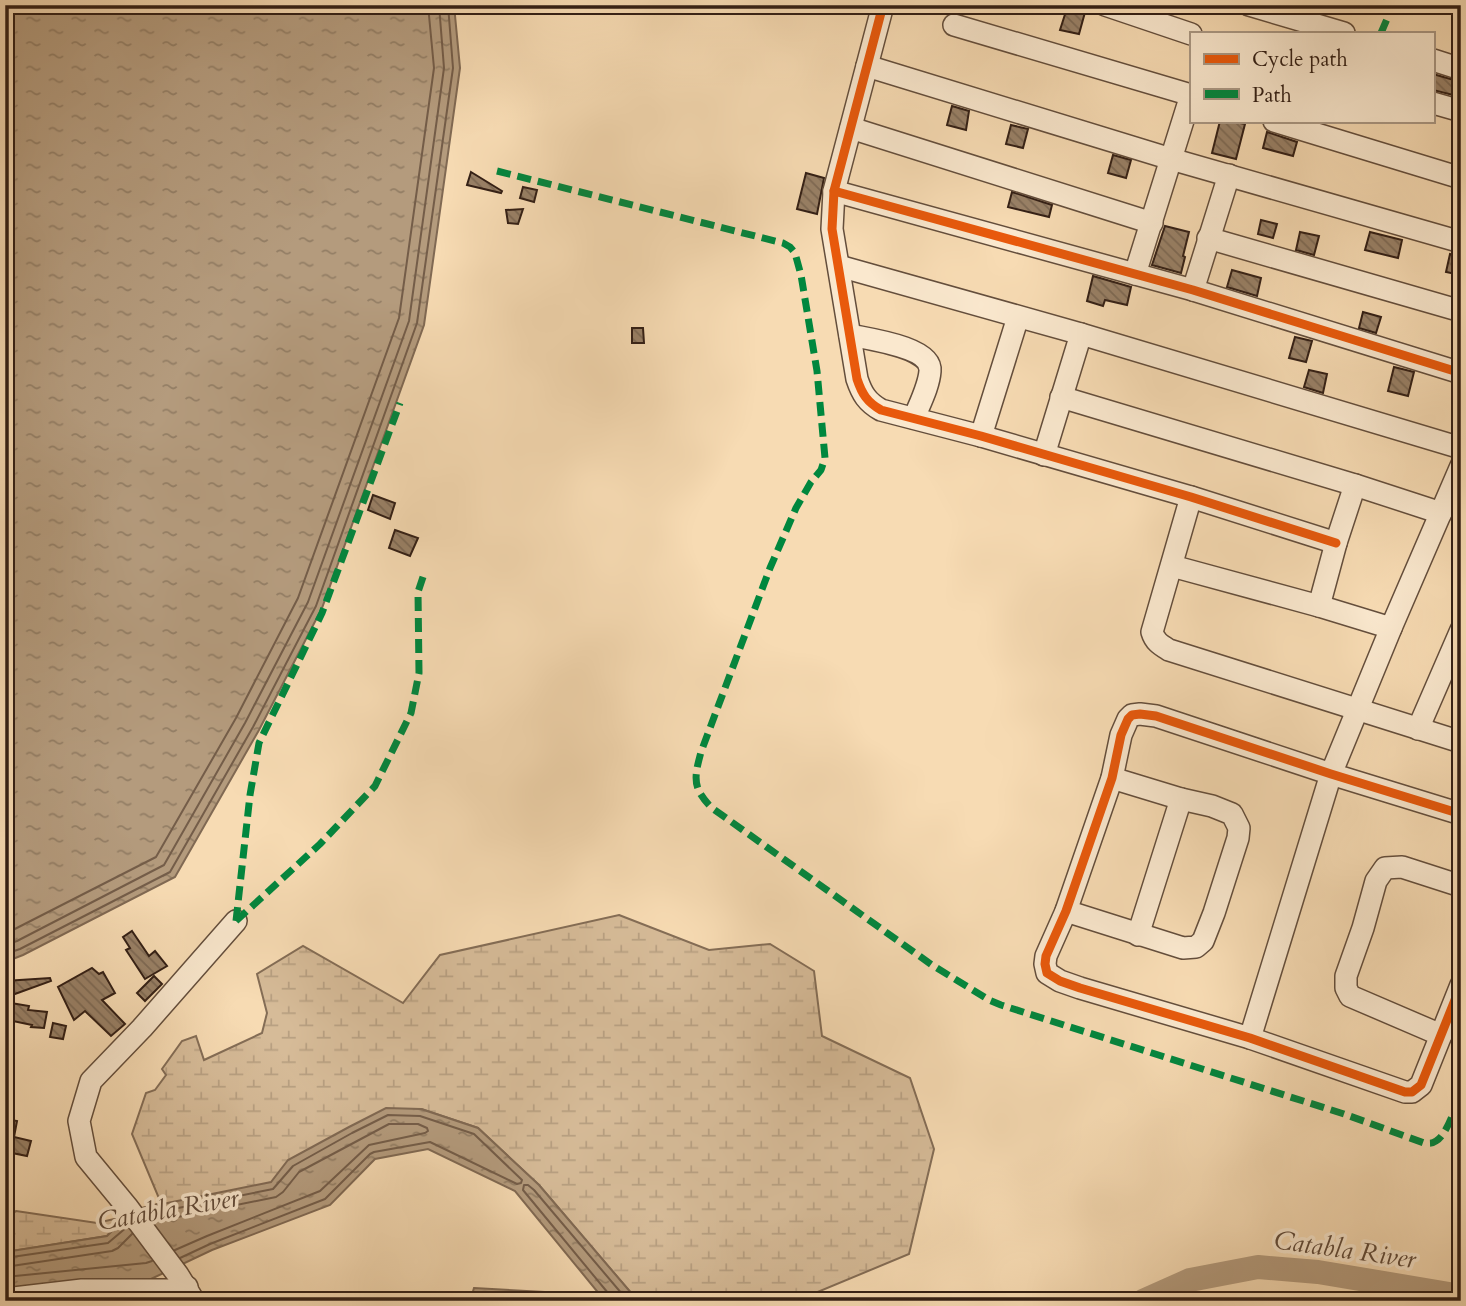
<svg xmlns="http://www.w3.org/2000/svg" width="1466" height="1306" viewBox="0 0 1466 1306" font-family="Cardo,serif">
<defs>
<pattern id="wetland-marsh" width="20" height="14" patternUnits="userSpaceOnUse" patternTransform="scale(1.75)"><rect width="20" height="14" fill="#d6bb98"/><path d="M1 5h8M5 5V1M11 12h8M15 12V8" fill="none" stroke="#b8a082"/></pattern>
<pattern id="water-ripples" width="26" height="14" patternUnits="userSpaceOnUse" patternTransform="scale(1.75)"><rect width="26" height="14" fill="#b49b7d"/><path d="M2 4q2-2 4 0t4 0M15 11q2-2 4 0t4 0" fill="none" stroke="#937e65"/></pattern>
<pattern id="building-back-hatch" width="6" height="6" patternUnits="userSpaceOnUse" patternTransform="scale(1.75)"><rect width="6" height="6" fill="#998167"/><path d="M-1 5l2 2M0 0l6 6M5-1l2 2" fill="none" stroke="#7d6954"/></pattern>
</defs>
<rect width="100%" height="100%" fill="#f7dbb3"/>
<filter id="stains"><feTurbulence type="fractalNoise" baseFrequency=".00286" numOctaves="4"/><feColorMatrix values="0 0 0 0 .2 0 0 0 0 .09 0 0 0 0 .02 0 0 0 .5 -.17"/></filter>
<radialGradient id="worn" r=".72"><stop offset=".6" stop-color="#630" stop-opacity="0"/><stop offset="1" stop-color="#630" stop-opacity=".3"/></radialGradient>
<!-- wetland -->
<g fill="url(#wetland-marsh)" stroke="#846d56" stroke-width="2">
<polygon points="619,915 709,950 770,944 814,971 822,1036 910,1078 934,1149 909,1254 796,1301 638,1301 539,1185 478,1128 422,1109 292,1192 138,1209 161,1203 132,1134 146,1093 155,1090 166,1075 162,1069 182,1041 196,1036 204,1060 262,1033 267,1013 257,974 303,946 403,1003 440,955"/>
<polygon points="16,1211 97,1223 127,1216 107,1236 5,1252 5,1220"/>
</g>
<!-- water -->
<g fill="url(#water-ripples)" stroke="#806953" stroke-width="2">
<polygon points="5,5 454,5 460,68 424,325 322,608 259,730 175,877 23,955 5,962"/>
<polygon points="386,1108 421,1109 478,1128 539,1185 638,1301 605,1301 515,1191 428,1149 375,1159 330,1205 212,1250 151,1279 5,1293 5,1252 107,1236 127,1216 138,1209 271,1182 288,1160 349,1127"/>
<polygon points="474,1288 563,1293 570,1301 470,1301"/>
</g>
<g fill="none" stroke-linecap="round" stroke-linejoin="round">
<!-- shore -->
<g stroke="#745d49" stroke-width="2">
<polyline points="5,934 156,857 236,718 298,598 399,318 434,68 428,5"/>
<polyline points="5,945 17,941 164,865 245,723 308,602 409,321 444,68 439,5"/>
<polyline points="5,954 20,949 170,872 253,727 316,606 417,323 453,68 448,5"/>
<polyline points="148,1214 273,1189 293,1166 352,1133 388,1115 420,1116 474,1134 522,1180 521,1183 517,1184 430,1142 374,1152 370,1154 325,1199 210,1244 180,1258"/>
<polyline points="153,1222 276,1197 283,1192 299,1172 389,1124 418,1124 427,1128 428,1131 425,1133 369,1145 320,1191 207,1236 175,1250"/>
<polyline points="5,1258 108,1243 127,1227"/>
<polyline points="5,1267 112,1251 118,1248 132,1234"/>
<polyline points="5,1277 146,1263 152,1261"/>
<polyline points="477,1301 479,1296 481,1295 561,1301"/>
<polyline points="610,1301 608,1293 523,1190 524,1185 528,1185 534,1190 628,1301"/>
</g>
<!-- river -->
<polyline stroke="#b49b7d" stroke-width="24" points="1143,1301 1190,1280 1258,1267 1318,1272 1461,1296"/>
</g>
<!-- building -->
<g fill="url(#building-back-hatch)" stroke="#331f15" stroke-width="2">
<polygon points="1068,5 1087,5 1079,34 1060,30"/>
<polygon points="1433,74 1461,82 1461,97 1433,90"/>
<polygon points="952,106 969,111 966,130 947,125"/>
<polygon points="1220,121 1230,121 1245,124 1236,159 1212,153"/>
<polygon points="1011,125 1028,129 1023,148 1006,144"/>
<polygon points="1267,132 1297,142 1293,156 1263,148"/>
<polygon points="1113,155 1131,160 1126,178 1108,173"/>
<polygon points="471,172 502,191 501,193 467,185"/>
<polygon points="806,173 824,178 817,214 797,209"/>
<polygon points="523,187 537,190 534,202 520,198"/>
<polygon points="1012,192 1052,205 1049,217 1008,207"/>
<polygon points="523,209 518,224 508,223 506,210"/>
<polygon points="1261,220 1277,224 1273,238 1258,234"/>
<polygon points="1165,226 1189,232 1183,256 1185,257 1181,273 1152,265"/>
<polygon points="1300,232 1319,236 1314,255 1296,250"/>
<polygon points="1370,232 1402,240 1398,258 1365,250"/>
<polygon points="1450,254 1461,257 1461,275 1446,272"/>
<polygon points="1232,270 1261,278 1257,296 1227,287"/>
<polygon points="1093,276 1131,287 1127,305 1105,300 1103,306 1087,301"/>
<polygon points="1363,312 1381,317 1376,333 1359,328"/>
<polygon points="632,328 643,328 644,343 632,343"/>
<polygon points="1295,337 1312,341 1306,362 1289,358"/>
<polygon points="1394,367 1414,372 1408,396 1388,391"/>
<polygon points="1309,370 1327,374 1323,393 1304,387"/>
<polygon points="373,495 395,503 390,519 368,510"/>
<polygon points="395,530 418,538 410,556 389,548"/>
<polygon points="132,931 149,956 155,951 167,966 145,979 126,950 130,948 123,937"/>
<polygon points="92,968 99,974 103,972 115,993 102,1000 125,1024 111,1036 85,1011 74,1020 58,987"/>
<polygon points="154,976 162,984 145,1001 137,993"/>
<polygon points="50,978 51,981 12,995 13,992 5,992 5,981"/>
<polygon points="11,1003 29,1006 28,1010 47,1012 44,1028 31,1027 32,1025 8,1020"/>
<polygon points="53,1023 66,1026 63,1039 50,1037"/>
<polygon points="6,1119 17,1121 14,1137 31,1141 27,1156 12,1153 11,1155 5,1155"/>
</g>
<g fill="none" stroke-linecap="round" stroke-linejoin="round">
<!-- minor casing -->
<g stroke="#644e3c" stroke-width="24">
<g id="minor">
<path d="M883,5l-49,186 -2,38 25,150c5,15 10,23 24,31l100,26 210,61 145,46"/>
<polyline points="1105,5 1191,34"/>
<polyline points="1249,5 1344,33"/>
<polyline points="954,25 1191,95"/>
<polyline points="1433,60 1461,69"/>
<polyline points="867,66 1171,159 1461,242"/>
<polyline points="1433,103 1461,111"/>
<polyline points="1274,121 1461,178"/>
<polyline points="851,128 1152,223"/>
<polyline points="834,191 1193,290 1461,373"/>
<polyline points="1208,238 1461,311"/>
<polyline points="839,266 1081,334 1461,448"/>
<polyline points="1135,274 1191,95"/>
<polyline points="1193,290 1229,175"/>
<path d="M850,335c18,4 82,12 80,36 -1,15 -10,32 -16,47"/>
<polyline points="1061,397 1355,485 1441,513"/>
<polyline points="981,436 1018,317"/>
<polyline points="1044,455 1081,334"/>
<path d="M1191,497l-39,135c3,10 9,13 17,18l292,92"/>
<polyline points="1172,566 1319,606 1391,628"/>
<polyline points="1319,606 1336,543 1355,485"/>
<polyline points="1418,729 1461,630"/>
<polyline points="1461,814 1331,774 1156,716 1140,714 1132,715 1128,719 1121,735 1112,778 1066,911 1046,956 1045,964 1047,973 1060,981 1080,988 1250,1038 1405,1092 1412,1092 1421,1085 1461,985"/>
<polyline points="1066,911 1183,948 1196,947 1203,941 1214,913 1238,838 1239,828 1232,814 1212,806 1181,799 1112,778"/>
<polyline points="1138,935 1181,799"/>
<polyline points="1441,1035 1350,996 1346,988 1346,976 1363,928 1376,881 1385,868 1402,867 1461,886"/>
<polyline points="1250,1038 1331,774 1391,628 1461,466"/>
<polyline points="5,1299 82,1290 178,1290 187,1287"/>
<polyline points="194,1301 178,1275 128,1208 86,1157 79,1121 91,1081 142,1028 236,921"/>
</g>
</g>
<!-- minor -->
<use href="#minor" stroke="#fae8ce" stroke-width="21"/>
<!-- quiet -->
<g stroke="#00873e" stroke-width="7" stroke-dasharray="14 7" stroke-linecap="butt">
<polyline points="1381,33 1393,5"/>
<path d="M497,171l286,72 7,4 5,6 6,22 16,96 8,87 -4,12 -10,12 -15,26 -26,60 -69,184c-7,26 -9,36 11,56l220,157 57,35 12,5 343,109 80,29c5,0 8,1 12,-2 11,-6 20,-36 25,-48"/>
<polyline points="236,921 250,795 259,743 322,613 400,403"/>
<polyline points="236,921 320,844 375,786 411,713 419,673 418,592 425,571"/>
</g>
<!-- cycleway casing -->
<g stroke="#fae8ce" stroke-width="13">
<g id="cycleway">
<path d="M883,5l-49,186 -2,38 25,150c5,15 10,23 24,31l100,26 210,61 145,46"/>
<polyline points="834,191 1193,290 1461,373"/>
<polyline points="1461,814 1331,774 1156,716 1140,714 1132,715 1128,719 1121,735 1112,778 1066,911 1046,956 1045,964 1047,973 1060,981 1080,988 1250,1038 1405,1092 1412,1092 1421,1085 1461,985"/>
</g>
</g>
<!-- cycleway -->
<use href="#cycleway" stroke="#e8590c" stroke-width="9"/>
</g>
<g text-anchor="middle" stroke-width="7" stroke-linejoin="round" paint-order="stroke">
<!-- water labels -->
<g font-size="26" font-style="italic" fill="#604a39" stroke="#fae8ce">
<text transform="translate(168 1209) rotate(-10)" y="9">Catabla River</text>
<text transform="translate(1345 1249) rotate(8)" y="9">Catabla River</text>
</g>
</g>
<!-- margin -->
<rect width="1466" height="1306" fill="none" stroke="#f7dbb3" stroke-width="28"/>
<rect x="7" y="7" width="1452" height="1292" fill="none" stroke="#331f15" stroke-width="3.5"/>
<rect x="14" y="14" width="1438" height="1278" fill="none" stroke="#331f15" stroke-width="2"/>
<!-- legend -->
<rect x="1190" y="32" width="245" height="91" fill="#fae8ce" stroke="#aa9884" stroke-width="2"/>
<rect x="1204" y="54" width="35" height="10" fill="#e8590c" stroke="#aa9884" stroke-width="2"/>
<text x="1252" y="66" font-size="21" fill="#331f15">Cycle path</text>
<rect x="1204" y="89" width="35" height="10" fill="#00873e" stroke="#aa9884" stroke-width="2"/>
<text x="1252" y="102" font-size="21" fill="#331f15">Path</text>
<rect width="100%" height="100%" filter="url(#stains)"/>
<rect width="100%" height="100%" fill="url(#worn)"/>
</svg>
